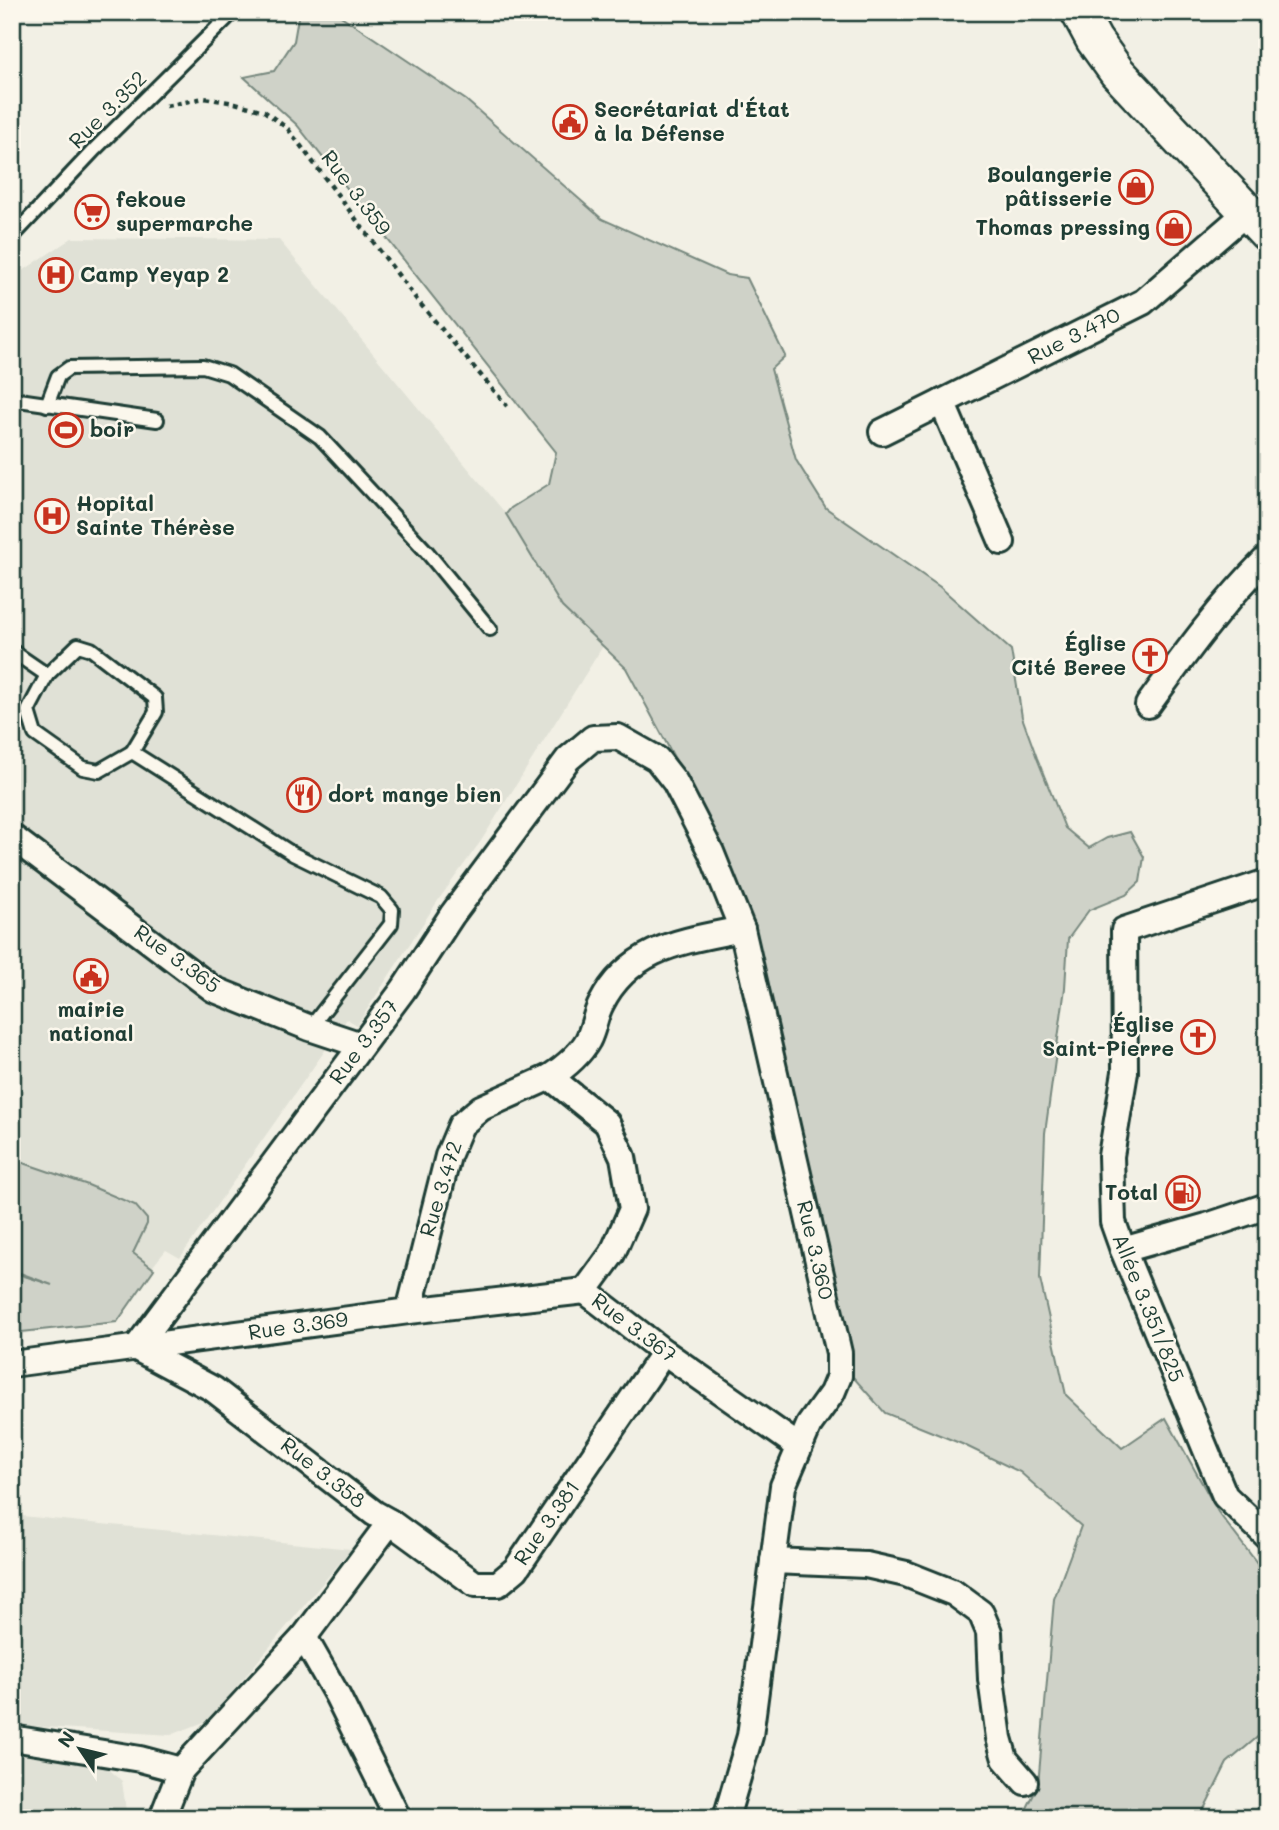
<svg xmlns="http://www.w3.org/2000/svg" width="1279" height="1830" viewBox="0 0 1279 1830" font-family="Mali,sans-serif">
<rect width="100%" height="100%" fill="#f2f0e5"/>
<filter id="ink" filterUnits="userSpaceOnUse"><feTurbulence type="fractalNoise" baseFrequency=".0143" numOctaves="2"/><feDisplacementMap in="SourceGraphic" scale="14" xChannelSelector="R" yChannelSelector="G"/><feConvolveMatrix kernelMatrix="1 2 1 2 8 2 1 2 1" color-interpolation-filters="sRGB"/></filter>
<g filter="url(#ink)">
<!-- built -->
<g fill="#e0e1d6">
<polygon points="72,238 279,240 506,514 562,607 603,646 481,841 439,899 357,1025 347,1019 180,1258 166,1250 153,1266 117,1322 12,1335 12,278"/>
<polygon points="12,1515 351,1549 218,1709 204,1722 171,1735 12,1725"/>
<polygon points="12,1754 102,1763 122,1781 127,1818 12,1818"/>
</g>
<!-- green -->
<g fill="#cfd2c8" stroke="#77887e" stroke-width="2">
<polygon points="299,12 335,12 466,100 602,219 727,275 747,278 785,356 771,369 796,460 826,508 940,587 1011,650 1022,717 1037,758 1065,828 1089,848 1107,838 1130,832 1144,857 1140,882 1126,895 1089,910 1068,939 1065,988 1045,1133 1040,1279 1066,1395 1122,1448 1166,1418 1218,1512 1267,1576 1267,1729 1227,1763 1204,1809 1203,1818 1022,1818 1038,1786 1054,1599 1081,1526 1020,1472 962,1444 885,1413 853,1377 829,1304 740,894 676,761 626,668 562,607 506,514 511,508 549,484 556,452 297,125 244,77 274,71 294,41"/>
<polygon points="12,1159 88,1185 135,1205 147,1219 147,1224 133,1253 154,1269 117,1322 12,1333 12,1272 52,1285 12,1270"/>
</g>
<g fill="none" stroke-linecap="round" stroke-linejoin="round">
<!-- lane casing -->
<g stroke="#1f3d34" stroke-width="18">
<g id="lane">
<polyline points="12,237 95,149 233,12"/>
<polyline points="12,399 157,420"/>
<polyline points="47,405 58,376 69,368 203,366 229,374 320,437 427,552 490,629"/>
<polyline points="12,651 47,675 28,711 35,734 83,768 99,771 132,752 293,854 381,897 392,910 391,924 310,1028"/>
<polyline points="47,675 78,645 91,649 155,698 156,712 132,752"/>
</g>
</g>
<!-- street casing -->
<g stroke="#1f3d34" stroke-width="30">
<g id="street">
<polyline points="942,402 1002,542"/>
<polyline points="882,432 1143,302 1247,212"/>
<path d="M1148,705c37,-51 74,-102 119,-147"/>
<polyline points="12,837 213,989 310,1028 361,1045"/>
<polyline points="1267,882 1124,930 1125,1072 1111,1156 1113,1222 1123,1250 1225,1496 1267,1536"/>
<path d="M742,929c-57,12 -112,17 -141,75 -6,11 -7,24 -13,36 -9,16 -23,27 -38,37l57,46 16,34 9,52 -20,45 -27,37 79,61 134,94"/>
<polyline points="1123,1250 1207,1226 1267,1206"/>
<polyline points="409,1311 448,1156 461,1125 481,1108 550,1077"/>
<polyline points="12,1364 409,1311 585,1291"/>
<polyline points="390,1522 475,1584 498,1584 516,1569 664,1352"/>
<polyline points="773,1561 866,1565 906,1574 954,1593 981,1613 989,1632 991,1679 999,1738 1005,1759 1025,1782"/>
<polyline points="304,1637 337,1695 398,1818"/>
<polyline points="12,1738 140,1759 181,1770 162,1818"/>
<polyline points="181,1770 304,1637 390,1522 374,1513 213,1389 136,1348 403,990 452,915 568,759 593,738 618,737 657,759 675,782 711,852 742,929 839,1353 839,1376 832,1393 809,1425 783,1486 750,1736 726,1818"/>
</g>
</g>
<!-- secondary casing -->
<g stroke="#1f3d34" stroke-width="40">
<polyline id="secondary" points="1079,12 1094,40 1117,72 1267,233"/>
</g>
<!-- path -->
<polyline stroke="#1f3d34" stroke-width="4.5" stroke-dasharray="5 5" stroke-linecap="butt" points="166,106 204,98 235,103 264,111 288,129 417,300 507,406"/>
<!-- lane -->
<use href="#lane" stroke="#fbf7ec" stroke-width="12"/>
<!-- street -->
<use href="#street" stroke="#fbf7ec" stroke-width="24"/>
<!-- secondary -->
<use href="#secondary" stroke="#fbf7ec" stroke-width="35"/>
</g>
</g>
<!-- icons -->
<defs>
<g id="civic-ring" transform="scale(1.75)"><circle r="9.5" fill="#fbf7ec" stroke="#c8321e" stroke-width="1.5"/><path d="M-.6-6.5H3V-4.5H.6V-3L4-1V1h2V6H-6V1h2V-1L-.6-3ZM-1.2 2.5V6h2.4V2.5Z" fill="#c8321e"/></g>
<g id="shop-ring" transform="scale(1.75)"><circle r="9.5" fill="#fbf7ec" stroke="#c8321e" stroke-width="1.5"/><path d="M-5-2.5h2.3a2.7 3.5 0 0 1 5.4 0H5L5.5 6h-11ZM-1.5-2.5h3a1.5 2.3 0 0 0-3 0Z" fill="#c8321e"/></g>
<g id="supermarket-ring" transform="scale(1.75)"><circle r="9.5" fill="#fbf7ec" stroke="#c8321e" stroke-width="1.5"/><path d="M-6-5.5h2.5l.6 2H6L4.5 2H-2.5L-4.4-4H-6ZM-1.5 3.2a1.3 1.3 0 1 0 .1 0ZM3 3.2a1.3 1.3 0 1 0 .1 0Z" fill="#c8321e"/></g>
<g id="hospital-ring" transform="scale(1.75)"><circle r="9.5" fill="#fbf7ec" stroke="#c8321e" stroke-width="1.5"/><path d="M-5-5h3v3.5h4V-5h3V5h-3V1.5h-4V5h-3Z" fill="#c8321e"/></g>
<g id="stadium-ring" transform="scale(1.75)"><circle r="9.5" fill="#fbf7ec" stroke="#c8321e" stroke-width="1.5"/><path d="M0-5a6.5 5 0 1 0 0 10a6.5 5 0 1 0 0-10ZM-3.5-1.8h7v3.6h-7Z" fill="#c8321e"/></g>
<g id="church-ring" transform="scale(1.75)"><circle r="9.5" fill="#fbf7ec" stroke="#c8321e" stroke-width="1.5"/><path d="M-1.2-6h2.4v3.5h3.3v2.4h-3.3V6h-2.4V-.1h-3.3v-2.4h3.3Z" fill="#c8321e"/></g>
<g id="restaurant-ring" transform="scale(1.75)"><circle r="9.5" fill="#fbf7ec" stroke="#c8321e" stroke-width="1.5"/><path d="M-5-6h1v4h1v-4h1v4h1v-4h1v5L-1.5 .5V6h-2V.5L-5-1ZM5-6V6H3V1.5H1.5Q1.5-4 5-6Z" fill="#c8321e"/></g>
<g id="fuel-ring" transform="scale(1.75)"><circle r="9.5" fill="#fbf7ec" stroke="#c8321e" stroke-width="1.5"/><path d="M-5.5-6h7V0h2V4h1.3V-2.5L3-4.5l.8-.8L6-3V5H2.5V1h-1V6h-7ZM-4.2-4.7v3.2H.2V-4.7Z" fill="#c8321e"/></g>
</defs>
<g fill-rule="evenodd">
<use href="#civic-ring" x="570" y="122"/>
<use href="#shop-ring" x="1136" y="187"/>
<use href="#supermarket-ring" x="92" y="212"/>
<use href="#shop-ring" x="1174" y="228"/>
<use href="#hospital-ring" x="56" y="275"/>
<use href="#stadium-ring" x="66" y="430"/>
<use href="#hospital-ring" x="52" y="516"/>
<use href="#church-ring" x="1150" y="656"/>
<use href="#restaurant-ring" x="304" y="795"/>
<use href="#civic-ring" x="91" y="976"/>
<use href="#church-ring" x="1198" y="1037"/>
<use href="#fuel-ring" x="1183" y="1193"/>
</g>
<g text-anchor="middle" stroke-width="5" stroke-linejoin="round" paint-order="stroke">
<!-- street labels -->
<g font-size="21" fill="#1f3d34" stroke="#fbf7ec">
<text transform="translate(108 110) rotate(-45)" y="7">Rue 3.352</text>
<text transform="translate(356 193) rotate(53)" y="7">Rue 3.359</text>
<text transform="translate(1074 336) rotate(-27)" y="7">Rue 3.470</text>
<text transform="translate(177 959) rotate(36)" y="7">Rue 3.365</text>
<text transform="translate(364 1042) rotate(-53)" y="7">Rue 3.357</text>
<text transform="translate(441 1189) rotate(-73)" y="7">Rue 3.472</text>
<text transform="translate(815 1250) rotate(77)" y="7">Rue 3.360</text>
<text transform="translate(1148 1308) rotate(68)" y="7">Allée 3.351/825</text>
<text transform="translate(298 1326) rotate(-8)" y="7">Rue 3.369</text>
<text transform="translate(634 1328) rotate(37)" y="7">Rue 3.367</text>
<text transform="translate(323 1473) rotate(38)" y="7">Rue 3.358</text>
<text transform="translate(547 1523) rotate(-55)" y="7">Rue 3.381</text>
</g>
<!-- poi labels -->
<g font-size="21" font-weight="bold" fill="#1f3d34" stroke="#fbf7ec" text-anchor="start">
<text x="594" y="117">Secrétariat d'État<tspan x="594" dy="24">à la Défense</tspan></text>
<text x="1112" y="182" text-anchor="end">Boulangerie<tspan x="1112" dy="24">pâtisserie</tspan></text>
<text x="116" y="207">fekoue<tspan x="116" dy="24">supermarche</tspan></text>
<text x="1150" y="235" text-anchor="end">Thomas pressing</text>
<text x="80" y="282">Camp Yeyap 2</text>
<text x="90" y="437">boir</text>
<text x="76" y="511">Hopital<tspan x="76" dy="24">Sainte Thérèse</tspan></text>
<text x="1126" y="651" text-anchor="end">Église<tspan x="1126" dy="24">Cité Beree</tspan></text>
<text x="328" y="802">dort mange bien</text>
<text x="91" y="1017" text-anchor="middle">mairie<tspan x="91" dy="24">national</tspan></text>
<text x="1174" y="1032" text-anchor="end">Église<tspan x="1174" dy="24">Saint-Pierre</tspan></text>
<text x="1158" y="1200" text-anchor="end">Total</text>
</g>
</g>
<!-- margin -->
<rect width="1279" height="1830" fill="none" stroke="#fbf7ec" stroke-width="42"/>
<rect x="21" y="21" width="1237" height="1788" fill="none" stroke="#1f3d34" stroke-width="2.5" filter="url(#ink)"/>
<!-- north arrow -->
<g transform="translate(80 1749) rotate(305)" stroke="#fbf7ec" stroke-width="5" paint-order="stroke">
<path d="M0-5L12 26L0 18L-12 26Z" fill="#1f3d34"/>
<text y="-10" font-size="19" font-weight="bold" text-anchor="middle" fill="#1f3d34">N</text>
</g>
</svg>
